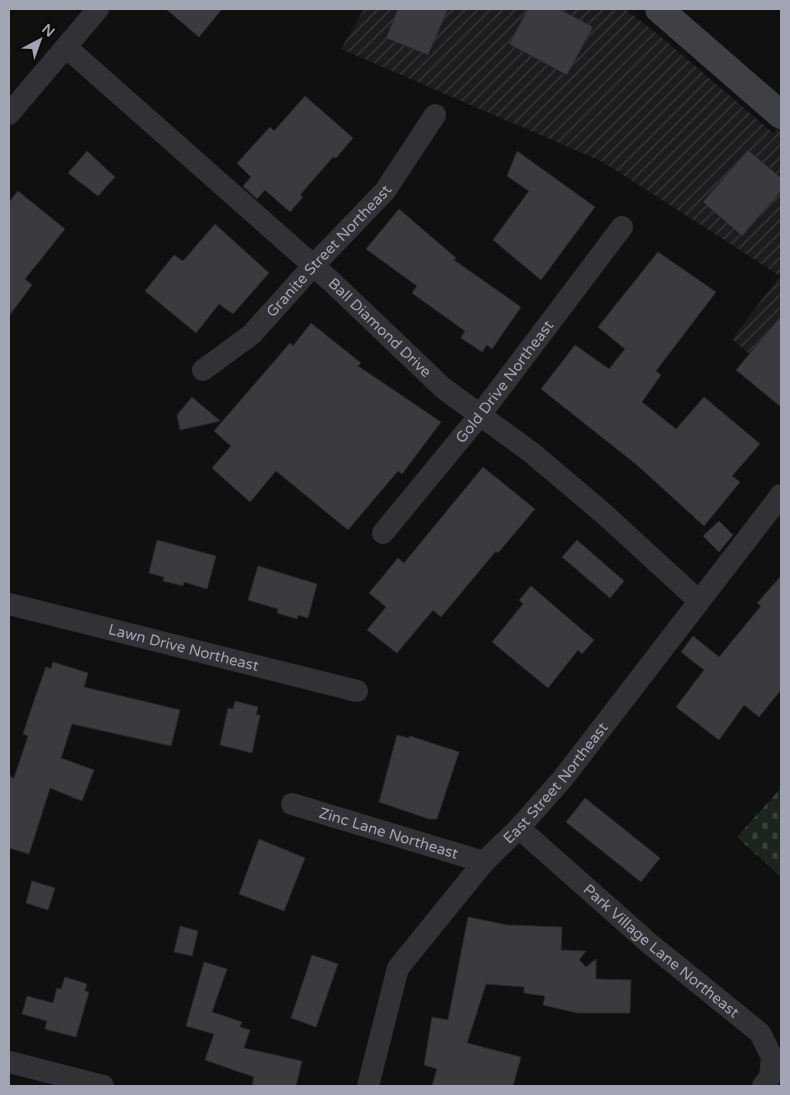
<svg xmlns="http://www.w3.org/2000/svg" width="790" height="1095" viewBox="0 0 790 1095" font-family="'Varela Round',sans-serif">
<defs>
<pattern id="industrial-furrows" width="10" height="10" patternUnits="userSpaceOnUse" patternTransform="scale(1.25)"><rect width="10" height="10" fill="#1c1c1e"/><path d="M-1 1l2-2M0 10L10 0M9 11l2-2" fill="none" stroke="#3a3a3c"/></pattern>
<pattern id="cemetery-stones" width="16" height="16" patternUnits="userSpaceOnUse" patternTransform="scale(1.25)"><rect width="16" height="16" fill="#1c241e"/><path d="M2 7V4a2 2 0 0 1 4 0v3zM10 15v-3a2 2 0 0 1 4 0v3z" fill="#3a413c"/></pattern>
</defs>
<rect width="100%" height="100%" fill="#101011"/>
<!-- industrial -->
<polygon fill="url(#industrial-furrows)" points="364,9 625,9 660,36 773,133 781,123 781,381 732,339 780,276 603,162 341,49"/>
<!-- cemetery -->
<polygon fill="url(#cemetery-stones)" points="781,788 781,877 737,837"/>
<!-- building -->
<g fill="#3a3a3f" stroke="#2a2a2d">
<polygon points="166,9 222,9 199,37"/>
<polygon points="398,9 448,9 428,55 386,38"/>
<polygon points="528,9 559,9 593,27 567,75 509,44"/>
<polygon points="305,96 353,138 336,158 333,157 300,195 303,197 290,212 265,190 257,199 243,186 251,177 237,163 270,127 274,131"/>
<polygon points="748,150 781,178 781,191 742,236 703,202"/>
<polygon points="87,151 115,177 98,196 68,173"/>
<polygon points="517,151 595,207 541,280 493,240 529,191 507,176"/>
<polygon points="18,191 65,229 25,279 32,285 9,316 9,202"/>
<polygon points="399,209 456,258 454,260 521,307 492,349 487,345 482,352 461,338 465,331 412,293 417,286 366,249"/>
<polygon points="215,224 269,273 233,314 219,304 196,333 145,291 174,255 183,261"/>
<polygon points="658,252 716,292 656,371 661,375 642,402 676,429 704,397 760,444 732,476 740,482 704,526 637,465 541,389 575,345 609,369 625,349 598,327"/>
<polygon points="781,316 781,407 736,370"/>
<polygon points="311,323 361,363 358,366 441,422 402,474 398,471 348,530 276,471 250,502 212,468 231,446 214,431 290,343 293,346"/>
<polygon points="192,397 220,421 180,430 177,415"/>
<polygon points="483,467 535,509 498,553 496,551 441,617 433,610 397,653 367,630 386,607 369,593 398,558 404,563"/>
<polygon points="719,521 733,535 719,552 703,536"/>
<polygon points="157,540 216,556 207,589 184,582 183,586 163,581 164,577 149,573"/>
<polygon points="577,540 624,581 610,598 562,557"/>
<polygon points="258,566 317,584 308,618 298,615 297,619 277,613 278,609 248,600"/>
<polygon points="781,576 781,690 759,717 744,705 719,740 676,707 704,670 681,652 693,636 719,657 761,606 757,603"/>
<polygon points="531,586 594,640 582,654 578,650 548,688 492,642 523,604 519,600"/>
<polygon points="53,662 88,673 84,687 180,710 171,746 72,724 61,758 94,770 82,801 50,788 29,854 9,848 9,776 14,778 28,736 23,734 36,695 46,667 51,669"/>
<polygon points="235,701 258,707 256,715 260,715 252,753 220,745 228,708 233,709"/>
<polygon points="397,735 409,738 410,736 459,752 437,819 429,819 379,802"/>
<polygon points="585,798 660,858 641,882 566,822"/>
<polygon points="259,839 305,858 284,911 239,894"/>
<polygon points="32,881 55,888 48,910 26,903"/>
<polygon points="468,917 507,925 562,927 561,950 586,951 579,960 586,967 596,959 596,979 631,980 630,1013 577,1013 543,1005 545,996 524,993 524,987 486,984 467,1043 521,1057 513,1086 432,1086 437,1069 424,1065 432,1017 448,1020"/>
<polygon points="180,926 198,931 192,956 174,952"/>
<polygon points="312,955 338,964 316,1027 291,1018"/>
<polygon points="204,962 227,969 212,1012 242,1022 240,1027 250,1030 244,1048 302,1061 296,1086 252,1086 254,1077 205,1060 214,1034 186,1026"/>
<polygon points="65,977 87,984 85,991 89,992 76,1037 45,1029 47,1021 22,1014 27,996 53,1003 57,988 61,989"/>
</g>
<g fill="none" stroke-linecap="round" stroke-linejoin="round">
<!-- street -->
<g stroke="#313136" stroke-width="22">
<path id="s1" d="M66,47l267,236 110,105 89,65 71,60 96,88"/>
<polyline points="9,114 98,9"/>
<path id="s2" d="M203,370l49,-36 61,-68 72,-75 50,-76"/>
<path id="s3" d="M383,533l97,-118 142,-188"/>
<path id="s4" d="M9,604l348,87"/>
<path id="s5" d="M292,804l192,58"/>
<path id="s6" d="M519,828l131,116 110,89 12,24 -2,20 -7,9"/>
<polyline points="9,1062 103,1086"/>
<path id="s7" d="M368,1086l30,-118 86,-106 35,-34 45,-51 217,-282"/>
</g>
<!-- secondary -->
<polyline stroke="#3f4046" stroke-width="28" points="659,9 781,115"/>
</g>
<g text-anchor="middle" stroke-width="5" stroke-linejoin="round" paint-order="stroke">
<!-- street labels -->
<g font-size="15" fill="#a1a4b3" stroke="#0b0b0c">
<text dy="5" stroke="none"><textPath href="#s2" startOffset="174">Granite Street Northeast</textPath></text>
<text dy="5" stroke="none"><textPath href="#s1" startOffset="421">Ball Diamond Drive</textPath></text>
<text dy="5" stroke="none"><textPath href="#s3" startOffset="194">Gold Drive Northeast</textPath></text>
<text dy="5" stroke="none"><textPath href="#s4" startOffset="180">Lawn Drive Northeast</textPath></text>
<text dy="5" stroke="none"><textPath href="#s7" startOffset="365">East Street Northeast</textPath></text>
<text dy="5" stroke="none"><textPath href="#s5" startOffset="101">Zinc Lane Northeast</textPath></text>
<text dy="5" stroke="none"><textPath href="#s6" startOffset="188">Park Village Lane Northeast</textPath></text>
</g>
</g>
<!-- border -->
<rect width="790" height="1095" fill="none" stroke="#a1a4b3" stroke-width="20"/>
<!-- north arrow -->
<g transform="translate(40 40) rotate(41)" stroke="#0b0b0c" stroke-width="4" paint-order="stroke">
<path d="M0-4L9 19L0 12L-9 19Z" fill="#a1a4b3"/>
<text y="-8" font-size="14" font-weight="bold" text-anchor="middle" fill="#a1a4b3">N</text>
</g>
</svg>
